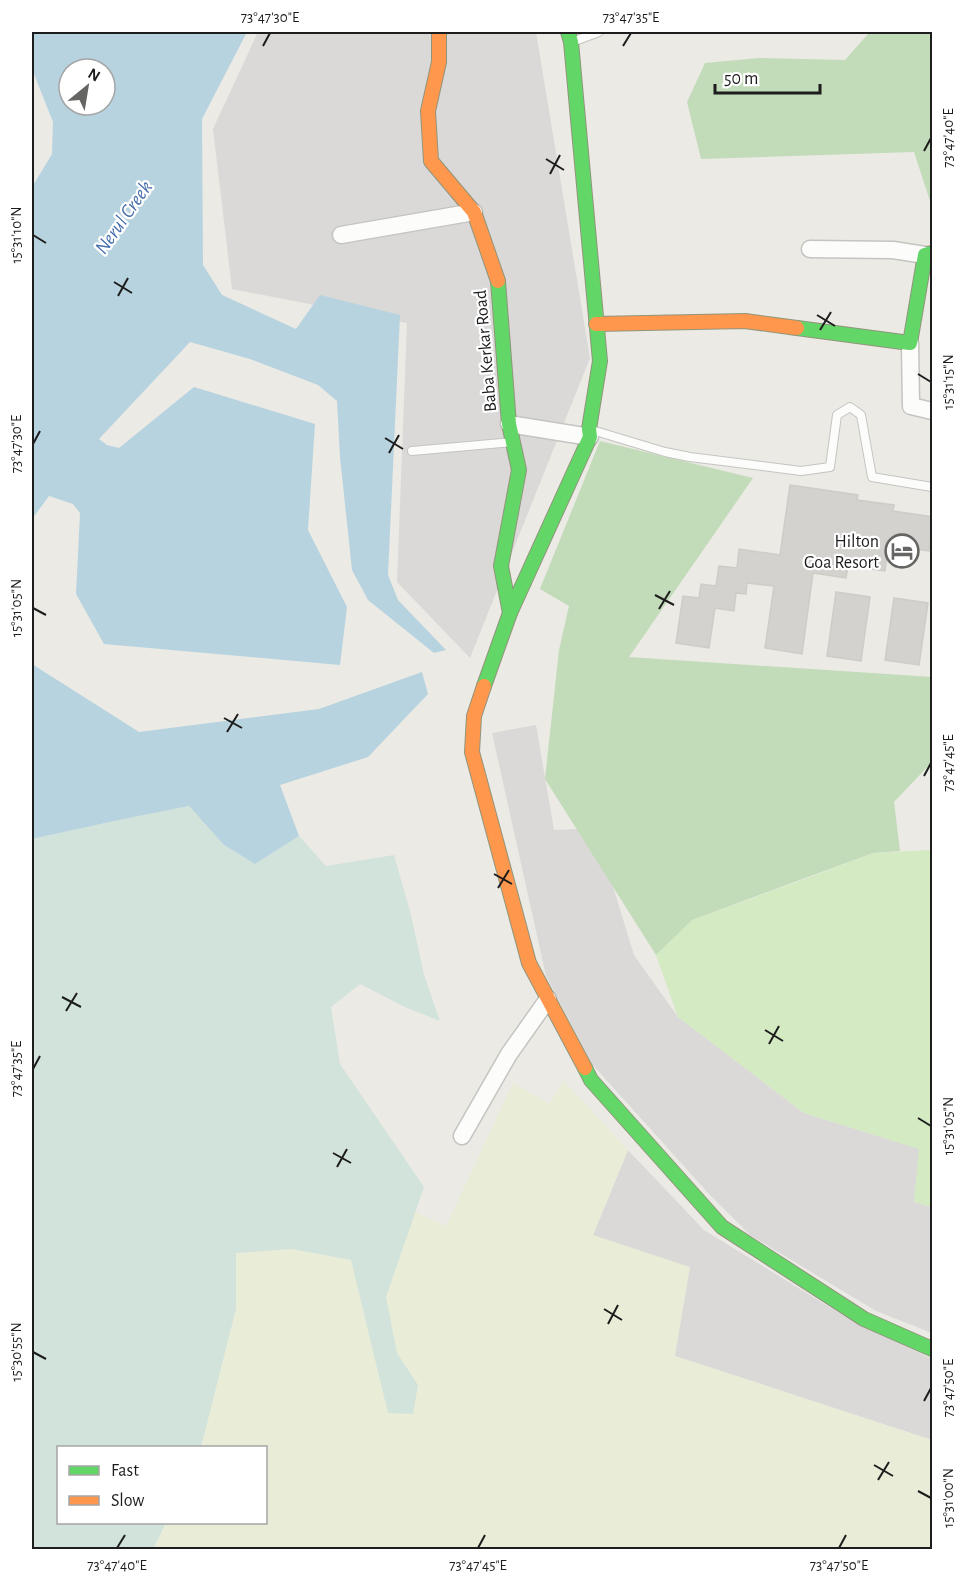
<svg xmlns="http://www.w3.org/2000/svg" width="964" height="1581" viewBox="0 0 964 1581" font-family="'Alegreya Sans',sans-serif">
<rect width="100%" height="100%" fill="#ebeae5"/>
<!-- residential -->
<g fill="#dad9d7">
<polygon points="258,32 536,32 590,358 470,658 397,582 407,323 232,289 213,129"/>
<polygon points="536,725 554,830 595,828 634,955 678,1017 804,1113 920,1149 914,1202 932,1207 932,1333 876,1311 750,1235 709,1194 592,1064 546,976 492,733"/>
<polygon points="628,1150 704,1230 844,1316 932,1359 932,1440 675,1356 593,1235"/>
</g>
<!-- farmland -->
<polygon fill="#e9ecd7" points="564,1081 628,1150 593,1235 690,1267 675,1356 932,1440 932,1549 153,1550 166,1523 266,1522 266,1448 201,1447 236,1309 235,1253 292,1249 351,1260 388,1413 418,1385 397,1353 386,1297 415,1212 446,1226 513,1083 549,1104"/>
<!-- grass -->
<polygon fill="#d3eac2" points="932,850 932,1207 914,1202 919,1149 804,1113 678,1017 656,955 692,920 805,879 873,853"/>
<!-- forest -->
<g fill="#c2dbb9">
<polygon points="868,32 932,32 932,201 930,201 914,152 701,159 687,102 705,63 759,58 845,60 868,34"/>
<polygon points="600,441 753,478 629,657 932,677 932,762 894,802 900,851 873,853 692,920 656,955 545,779 559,650 569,606 540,589"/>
</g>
<!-- wetland -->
<polygon fill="#d2e3db" points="189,806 224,845 255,864 299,836 326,866 394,855 411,915 424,975 440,1021 405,1007 360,984 331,1007 340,1064 424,1187 386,1297 397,1353 418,1385 413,1414 388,1413 351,1260 292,1249 236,1253 236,1309 201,1447 58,1448 58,1522 166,1523 153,1549 32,1549 32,839 119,820"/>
<!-- water -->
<g fill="#b7d3df" fill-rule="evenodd">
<path d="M32,32h215l-45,87 1,146 19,30 74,34 24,-34 80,20 -12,260 10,25 48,50 -12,3 -66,-53 -16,-30 -12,-113 -3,-56 -19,-16 -68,-26 -60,-17 -91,97 8,6 12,3 75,-61 121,37 -7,106 39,77 -7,58 -236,-21 -28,-50 4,-81 -7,-9 -24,-8 -17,23v-332l20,-33 1,-32 -21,-53zM69,69h36v36h-36z"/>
<polygon points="32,664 139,732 319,709 422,672 428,694 368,757 280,785 299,836 255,864 224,845 189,806 119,820 32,839"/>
</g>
<!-- building -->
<g fill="#d3d2ce" stroke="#ceccc6" stroke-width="1.5">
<polygon points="790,485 858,495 857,500 894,505 893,511 933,517 929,551 888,545 885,571 848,566 846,578 813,573 802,654 765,648 774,586 747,583 746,594 736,593 734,611 715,608 709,648 676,643 683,596 699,598 701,584 716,586 719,566 737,568 739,549 780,555"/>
<polygon points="836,592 870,597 861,661 827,656"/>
<polygon points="894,598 928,603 919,665 885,660"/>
</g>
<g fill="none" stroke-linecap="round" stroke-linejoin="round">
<!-- lane casing -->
<g stroke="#c4c4c1" stroke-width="10">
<g id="lane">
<polyline points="572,42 599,32"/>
<polyline points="592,430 665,452 690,457 801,471 830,467 837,415 850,407 861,415 872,477 932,487"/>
<polyline points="412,451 512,442"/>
</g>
</g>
<!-- street casing -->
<g stroke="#c4c4c1" stroke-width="19">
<g id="street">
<polyline points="341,235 474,212"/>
<polyline points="810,249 893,250 925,255"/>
<polyline points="910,343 911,406 932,411"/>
<polyline points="509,424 590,437"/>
<polyline points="462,1136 509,1054 548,999"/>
</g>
</g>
<!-- fast casing -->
<g stroke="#91957c" stroke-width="16">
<g id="fast">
<polyline points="498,281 509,424 519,470 501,566 510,613"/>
<polyline points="797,328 910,343 925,255 932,253"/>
<polyline points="484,686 510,613 590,437 589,429 600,361 571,42 568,32"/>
<polyline points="585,1068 591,1080 722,1227 864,1319 932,1349"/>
</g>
</g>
<!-- slow casing -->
<g stroke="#91957c" stroke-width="16">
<g id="slow">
<polyline points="439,32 439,62 428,111 431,161 474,212 498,281"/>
<polyline points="596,324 745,321 797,328"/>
<polyline points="484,686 474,716 472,752 529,963 585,1068"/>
</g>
</g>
<!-- lane -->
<use href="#lane" stroke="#fcfcfb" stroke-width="8"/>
<!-- street -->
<use href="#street" stroke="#fcfcfb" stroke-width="16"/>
<!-- fast -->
<use href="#fast" stroke="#63d668" stroke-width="14"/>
<!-- slow -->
<use href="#slow" stroke="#ff974d" stroke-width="14"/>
</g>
<!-- ticks -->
<path fill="none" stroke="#1d1d1d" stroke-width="2" d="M263,46l7,-13M623,46l8,-13M924,151l7,-13M546,159l18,11M550,174l10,-19M33,235l13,8M114,282l18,11M118,296l10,-18M817,315l18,11M820,330l11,-18M918,374l13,8M385,438l18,11M33,444l7,-13M389,453l10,-18M655,595l19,10M33,608l13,7M659,609l11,-18M224,718l18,10M227,732l11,-18M924,776l7,-13M494,874l18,10M498,888l11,-18M62,997l19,10M66,1011l11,-18M765,1030l18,11M769,1044l10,-18M33,1069l7,-13M918,1118l13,8M333,1153l18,10M337,1167l10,-18M604,1309l18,11M608,1324l10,-19M33,1352l13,7M924,1401l7,-13M874,1465l19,11M878,1480l11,-18M918,1491l13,7M117,1548l8,-13M478,1548l7,-13M839,1548l7,-13"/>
<!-- icons -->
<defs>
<g id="hotel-ring" transform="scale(1.725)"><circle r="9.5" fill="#fff" stroke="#656563" stroke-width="1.5"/><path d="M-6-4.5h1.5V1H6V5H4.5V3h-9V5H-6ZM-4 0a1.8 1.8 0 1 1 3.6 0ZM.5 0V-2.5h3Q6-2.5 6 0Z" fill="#656563"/></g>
</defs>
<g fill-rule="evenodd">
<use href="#hotel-ring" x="902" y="551"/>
</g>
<g text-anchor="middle" stroke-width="4.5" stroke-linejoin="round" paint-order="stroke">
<!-- street labels -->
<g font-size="18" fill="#1d1d1d" stroke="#fff">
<text transform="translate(485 351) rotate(-95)" y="6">Baba Kerkar Road</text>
</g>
<!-- poi labels -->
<g font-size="18" fill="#1d1d1d" stroke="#fff" text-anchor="end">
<text x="879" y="547">Hilton<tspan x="879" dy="21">Goa Resort</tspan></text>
</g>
<!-- water labels -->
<g font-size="20" font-style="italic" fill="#476fae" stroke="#fff">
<text transform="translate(123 217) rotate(-55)" y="7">Nerul Creek</text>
</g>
</g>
<!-- border -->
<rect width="964" height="1581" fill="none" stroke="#ffffff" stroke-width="66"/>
<!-- legend -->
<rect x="57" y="1446" width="210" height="78" fill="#ffffff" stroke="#a5a5a5" stroke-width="1.5"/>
<rect x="69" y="1466" width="30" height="9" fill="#63d668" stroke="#a5a5a5" stroke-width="1.5"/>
<text x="111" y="1476" font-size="18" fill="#1d1d1d">Fast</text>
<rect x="69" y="1496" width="30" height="9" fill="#ff974d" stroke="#a5a5a5" stroke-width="1.5"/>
<text x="111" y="1506" font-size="18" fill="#1d1d1d">Slow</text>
<!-- north arrow -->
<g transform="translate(87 87) rotate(30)"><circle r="28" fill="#ffffff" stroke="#a5a5a5" stroke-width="1.5"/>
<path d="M0-4.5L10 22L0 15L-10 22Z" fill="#656563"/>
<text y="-9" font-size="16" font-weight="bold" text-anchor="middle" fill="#1d1d1d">N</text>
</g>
<!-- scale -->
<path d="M715 84v9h105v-9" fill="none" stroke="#1d1d1d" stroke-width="3"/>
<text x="724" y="84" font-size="18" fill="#1d1d1d" stroke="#ffffff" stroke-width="4.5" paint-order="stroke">50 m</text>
<rect x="33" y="33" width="898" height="1515" fill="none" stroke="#1d1d1d" stroke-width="2"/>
<g font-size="15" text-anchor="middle" fill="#1d1d1d">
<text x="270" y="22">73°47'30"E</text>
<text x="631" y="22">73°47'35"E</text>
<text transform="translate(948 138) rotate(-90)" y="5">73°47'40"E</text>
<text transform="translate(16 235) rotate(-90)" y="5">15°31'10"N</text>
<text transform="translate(948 382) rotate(-90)" y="5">15°31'15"N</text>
<text transform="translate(16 444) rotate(-90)" y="5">73°47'30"E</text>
<text transform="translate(16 608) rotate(-90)" y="5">15°31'05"N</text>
<text transform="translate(948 763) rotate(-90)" y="5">73°47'45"E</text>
<text transform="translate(16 1069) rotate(-90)" y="5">73°47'35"E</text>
<text transform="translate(948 1126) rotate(-90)" y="5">15°31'05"N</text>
<text transform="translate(16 1352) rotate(-90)" y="5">15°30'55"N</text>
<text transform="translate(948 1388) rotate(-90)" y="5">73°47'50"E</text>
<text transform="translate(948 1498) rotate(-90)" y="5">15°31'00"N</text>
<text x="117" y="1570">73°47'40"E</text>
<text x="478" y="1570">73°47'45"E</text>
<text x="839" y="1570">73°47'50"E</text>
</g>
</svg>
